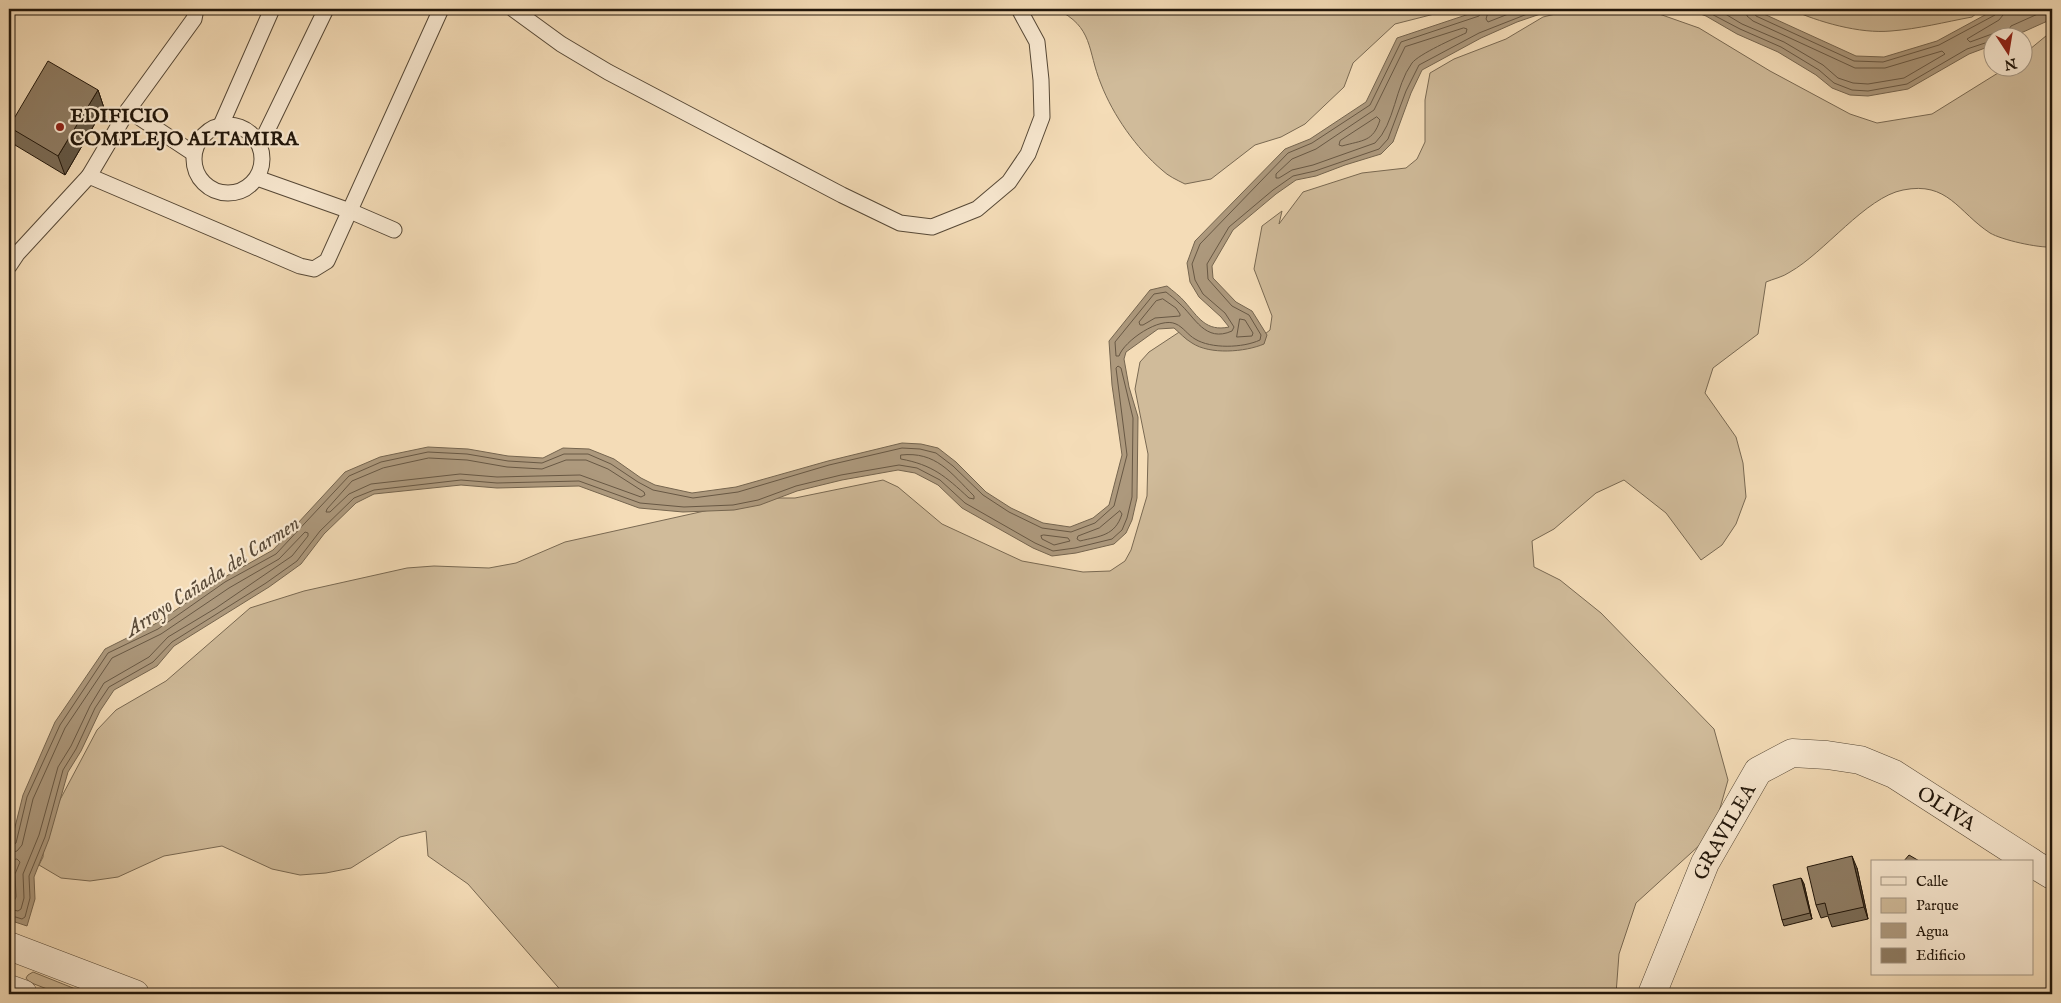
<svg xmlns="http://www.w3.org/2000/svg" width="2061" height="1003" viewBox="0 0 2061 1003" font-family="'IM FELL English',serif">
<rect width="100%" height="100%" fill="#f4dcb7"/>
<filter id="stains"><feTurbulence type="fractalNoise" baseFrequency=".004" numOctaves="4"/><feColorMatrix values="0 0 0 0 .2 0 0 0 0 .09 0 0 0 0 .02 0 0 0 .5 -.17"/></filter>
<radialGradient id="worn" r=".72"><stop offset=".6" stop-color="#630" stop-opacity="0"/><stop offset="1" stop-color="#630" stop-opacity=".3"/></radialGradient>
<!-- green -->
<g fill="#d0bb9a" stroke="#796952">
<path d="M1056,9h398l-59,15 -42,39 -9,24 -39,37 -24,13 -26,8 -44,34 -26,5c-8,-4 -17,-8 -23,-14 -26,-22 -49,-55 -61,-86 -14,-34 -7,-57 -45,-75z"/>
<path d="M1576,9h69l54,19 71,43 80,43 27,9 55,-9 74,-46h18v-14l28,-23v216c-14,1 -50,-7 -62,-14 -32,-21 -42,-52 -87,-43 -37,7 -79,63 -113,82 -7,5 -17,7 -24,10l-8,52 -45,34 -8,25 31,44 7,26 3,34 -10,27 -14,21 -21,15 -35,-47 -42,-33 -28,13 -42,36 -22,12 2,26 26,13 41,33 113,116 14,51 -15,53 -77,70 -17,51 -3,40h-1052l-96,-110 -40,-28 -2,-25 -26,6 -49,31 -25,5 -26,2 -28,-6 -50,-23 -58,10 -46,21 -28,4 -29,-3 -22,-13 4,-8 2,-29 52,-98 19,-20 50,-29 84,-73 54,-17 103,-23 27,-2 55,2 27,-5 49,-21 198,-44h32l88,-18 15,7 44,37 80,37 61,11 27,-1 15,-10 6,-11 16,-54 1,-42 -13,-65 5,-27 9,-10 44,-29 27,12 40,3 10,-8 2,-14 -18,-47 8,-43 20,-15 -3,13 24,-32 59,-19 44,-5 11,-9 8,-17v-42l5,-27 24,-14 52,-20 37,-22z"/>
<path d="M1790,9h192l-10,8c-27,5 -54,12 -81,14 -31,3 -73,-9 -101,-22z"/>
<polygon points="33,972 88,994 60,994 29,982 26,978 28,975"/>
</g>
<!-- water -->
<g fill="#ad997d" stroke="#75654f">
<path d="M1484,9h71l-38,13 -36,16 -59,32 -11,23 -18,49 -12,12 -36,11 -29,11 -20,4 -20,14 -43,36 -21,36 1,12 23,24 16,9 15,24 -3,9c-19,8 -54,11 -72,-1 -7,-4 -12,-10 -18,-15l-16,1 -32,23 -2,7 5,28 9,30 -1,81 -5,22 -6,13 -12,11 -38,9 -24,3 -19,-8 -71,-40 -24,-23 -23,-12 -17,-3 -56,10 -45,11 -37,14 -26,5 -51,2 -44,-4 -60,-22 -82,2 -36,-3 -87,9 -18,9 -32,31 -23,30 -32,23 -95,59 -17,20 -43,24 -14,21 -19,40 -13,21 -19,67 -15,38 1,22 -8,27 -18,-6v-69l14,-56 32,-73 50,-73 50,-25 68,-46 50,-28 72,-78 35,-15 48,-10 40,2 40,7 35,2 20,-10 26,1 25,10 27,19 14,7 37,8 44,-6 92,-26 74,-18 19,1 17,4 18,14 30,30 25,16 32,15 27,4 23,-9 16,-13 13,-50 -10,-70 -3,-44 41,-51 17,-4c6,5 13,10 18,16 13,15 21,30 44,25l-8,-10 -22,-20 -9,-15 -3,-19 8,-22 90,-92 25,-10 56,-37 31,-64z"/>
<polygon points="1686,9 1753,9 1856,56 1884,57 1937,41 1996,9 2052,9 2052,19 2012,37 1994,38 1993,45 1969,54 1908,89 1868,96 1850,95 1832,88 1816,75 1778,52 1737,34 1706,16"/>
</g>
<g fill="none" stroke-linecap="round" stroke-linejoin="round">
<!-- shore -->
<g stroke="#685844" stroke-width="1">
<path d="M1483,9l-4,7 -78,26 -31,63 -58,38 -24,10 -88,91 -8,20 3,16 8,14 22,19 9,14 -2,4c-27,12 -37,-14 -53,-28 -4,-4 -8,-7 -13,-11l-12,2 -39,48 1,14h3c5,-15 41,-40 57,-32 7,3 12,11 19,15 16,10 48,9 65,1l1,-5 -12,-20 -17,-9 -24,-27 -1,-15 22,-37 44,-37 20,-14 22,-5 64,-22 9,-10 18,-48 13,-26 60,-32 61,-24"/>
<polyline points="1489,9 1486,19 1488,22 1521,9"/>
<polyline points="1702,9 1740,29 1781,47 1819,70 1834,83 1852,90 1868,91 1907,84 1967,49 1994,40"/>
<polyline points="1717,9 1742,24 1784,42 1823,65 1838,78 1853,83 1868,84 1904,78 1945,54 1942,51 1885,68 1855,68 1753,21 1747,16 1746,9"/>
<polyline points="1752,9 1756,16 1854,61 1883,62 1939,45 1995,15 1998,9"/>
<path d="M1464,28l3,1 -1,4c-11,5 -47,21 -54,30 -17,23 -17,61 -37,80l-62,22 -21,5 -13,8h-3v-4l16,-15 24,-10 58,-39 31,-63z"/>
<polyline points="2001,38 1992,34 1970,42 1967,39 1999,20 2003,15 2004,9"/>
<polyline points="2004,38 2011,26 2049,9"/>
<path d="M1377,117l3,3c-7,22 -17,20 -38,26l-3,-1 1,-4z"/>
<polygon points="1163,299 1176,308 1180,314 1180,316 1155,318 1143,325 1140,325 1139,322 1156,301"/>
<polygon points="1240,319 1245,320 1253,333 1252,336 1237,337"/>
<path d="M901,455c35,-4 50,18 73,41v3l-5,-1c-24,-22 -36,-33 -68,-39z"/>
<polygon points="429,458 467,460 507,467 542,469 566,460 586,460 608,469 644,492 645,495 641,497 580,475 497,477 460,474 371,484 349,494 330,512 326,512 327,509 352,481 383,468"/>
<path d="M1120,511l2,3c-7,22 -22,22 -42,27l-3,-2 1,-3 21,-8z"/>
<polygon points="1044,535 1068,538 1070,541 1054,545 1042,539 1041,536"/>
<polyline points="9,847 16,843 27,797 60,725 108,653 158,629 225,582 276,554 349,476 381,462 428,452 467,454 508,461 542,463 564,454 588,454 611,464 638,482 653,490 693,498 738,492 829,465 902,448 920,449 936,453 953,466 983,495 1009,512 1042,528 1071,532 1095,523 1114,506 1127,455 1116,368 1118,366 1121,368 1133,418 1132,497 1127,518 1122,530 1112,539 1075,548 1053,551 1035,543 965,503 940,480 917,468 899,465 841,475 796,486 758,500 733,505 684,507 640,503 579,481 497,483 461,480 374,490 354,498 320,531 297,561 266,583 172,642 153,662 109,687 95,708 76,749 63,770 45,837 29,876 30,898 25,917 22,919 9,915"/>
<polyline points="9,853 17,851 22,845 33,799 65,728 112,658 161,634 229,588 279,559 305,532 308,533 308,536 292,556 216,608 168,637 149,657 104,683 90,706 71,746 58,767 39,835 23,874 24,898 21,909 18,911 9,909"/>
<polyline points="9,860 17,859 20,862 15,874 16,897 14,901 9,902"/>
</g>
<!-- service casing -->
<g stroke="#564836" stroke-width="17">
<g id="service">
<polyline points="513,9 561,44 608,72 842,195 900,223 932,227 977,209 1009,182 1028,154 1042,117 1041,80 1037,42 1019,9"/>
<polyline points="128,110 193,153"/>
<circle cx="228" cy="159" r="34"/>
<polyline points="221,125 272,9"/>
<polyline points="260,145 326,9"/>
<polyline points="89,176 128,110 194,19 196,9"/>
<polyline points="257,178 350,211 394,230"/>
<polyline points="9,266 17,254 89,176 300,266 314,269 327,261 441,9"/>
</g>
</g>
<!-- tertiary casing -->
<g stroke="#564836" stroke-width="29">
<g id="tertiary">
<polyline points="2032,863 2052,875"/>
<polyline points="9,946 135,994"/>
<polyline points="9,989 23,994"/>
<path id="s1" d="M1652,994l53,-131 53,-92 34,-18 35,2 33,5 34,14 137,88"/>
</g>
</g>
<!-- service -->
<use href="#service" stroke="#f8e8d0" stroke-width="15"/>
<!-- tertiary -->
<use href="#tertiary" stroke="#f8e8d0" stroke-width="28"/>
</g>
<!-- wall -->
<g fill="#7b6c56" stroke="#22170b">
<polygon points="98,90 104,108 65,175 15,145 9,128 9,126"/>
<polygon points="1857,868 1868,919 1832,927 1828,916 1821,918 1816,905"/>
<polygon points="1801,878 1804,884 1812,919 1784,926 1782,920"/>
</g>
<!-- shaded-wall -->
<g fill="#645846" stroke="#22170b">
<polygon points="98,90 104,108 65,175 58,156"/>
<polygon points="1852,856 1857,868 1868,919 1864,907"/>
<polygon points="1801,878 1804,884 1812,919 1810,913"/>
</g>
<!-- building -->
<g fill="#8f7d64" stroke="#22170b">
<polygon points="48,61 98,90 58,156 9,127"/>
<polygon points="1909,855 1921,862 1903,862"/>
<polygon points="1852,856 1864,907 1828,915 1825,903 1816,905 1807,867"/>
<polygon points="1801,878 1810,913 1782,920 1773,885"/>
</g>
<!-- markers -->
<circle fill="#8f2418" stroke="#f8e8d0" stroke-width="2" cx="60" cy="127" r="5"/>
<g text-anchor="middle" stroke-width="4.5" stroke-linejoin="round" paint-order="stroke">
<!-- poi labels -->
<g font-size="20" font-weight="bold" fill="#22170b" stroke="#f8e8d0" text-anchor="start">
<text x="70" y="122">EDIFICIO<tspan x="70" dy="23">COMPLEJO ALTAMIRA</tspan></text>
</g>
<!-- street labels -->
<g font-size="20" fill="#22170b" stroke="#f8e8d0">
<text dy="7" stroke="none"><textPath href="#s1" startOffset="454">OLIVA</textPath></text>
<text dy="7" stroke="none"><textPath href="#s1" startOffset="178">GRAVILEA</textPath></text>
</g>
<!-- water labels -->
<g font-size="21" font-style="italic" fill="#5a4b39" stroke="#f8e8d0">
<text transform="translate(212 576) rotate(-33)" y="7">Arroyo Cañada del Carmen</text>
</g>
</g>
<!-- margin -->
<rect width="2061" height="1003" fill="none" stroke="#f4dcb7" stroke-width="30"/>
<rect x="10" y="10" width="2041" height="983" fill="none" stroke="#22170b" stroke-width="2.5"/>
<rect x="15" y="15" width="2031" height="973" fill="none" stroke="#22170b"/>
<!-- legend -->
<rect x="1871" y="860" width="162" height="115" fill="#f8e8d0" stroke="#a29481"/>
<rect x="1881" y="877" width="25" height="8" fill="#f8e8d0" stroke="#a29481"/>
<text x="1916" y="886" font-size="15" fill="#22170b">Calle</text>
<rect x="1881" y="898" width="25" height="15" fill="#d0bb9a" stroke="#a29481"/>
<text x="1916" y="910" font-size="15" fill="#22170b">Parque</text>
<rect x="1881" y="923" width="25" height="15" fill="#ad997d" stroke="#a29481"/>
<text x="1916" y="936" font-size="15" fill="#22170b">Agua</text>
<rect x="1881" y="948" width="25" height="15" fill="#8f7d64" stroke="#a29481"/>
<text x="1916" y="960" font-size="15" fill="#22170b">Edificio</text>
<!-- north arrow -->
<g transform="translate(2008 52) rotate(168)"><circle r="24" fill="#f8e8d0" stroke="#a29481"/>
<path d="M0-4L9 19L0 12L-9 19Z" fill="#8f2418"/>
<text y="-8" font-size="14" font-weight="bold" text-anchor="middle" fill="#22170b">N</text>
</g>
<rect width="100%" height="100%" filter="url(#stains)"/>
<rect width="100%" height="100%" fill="url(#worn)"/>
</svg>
